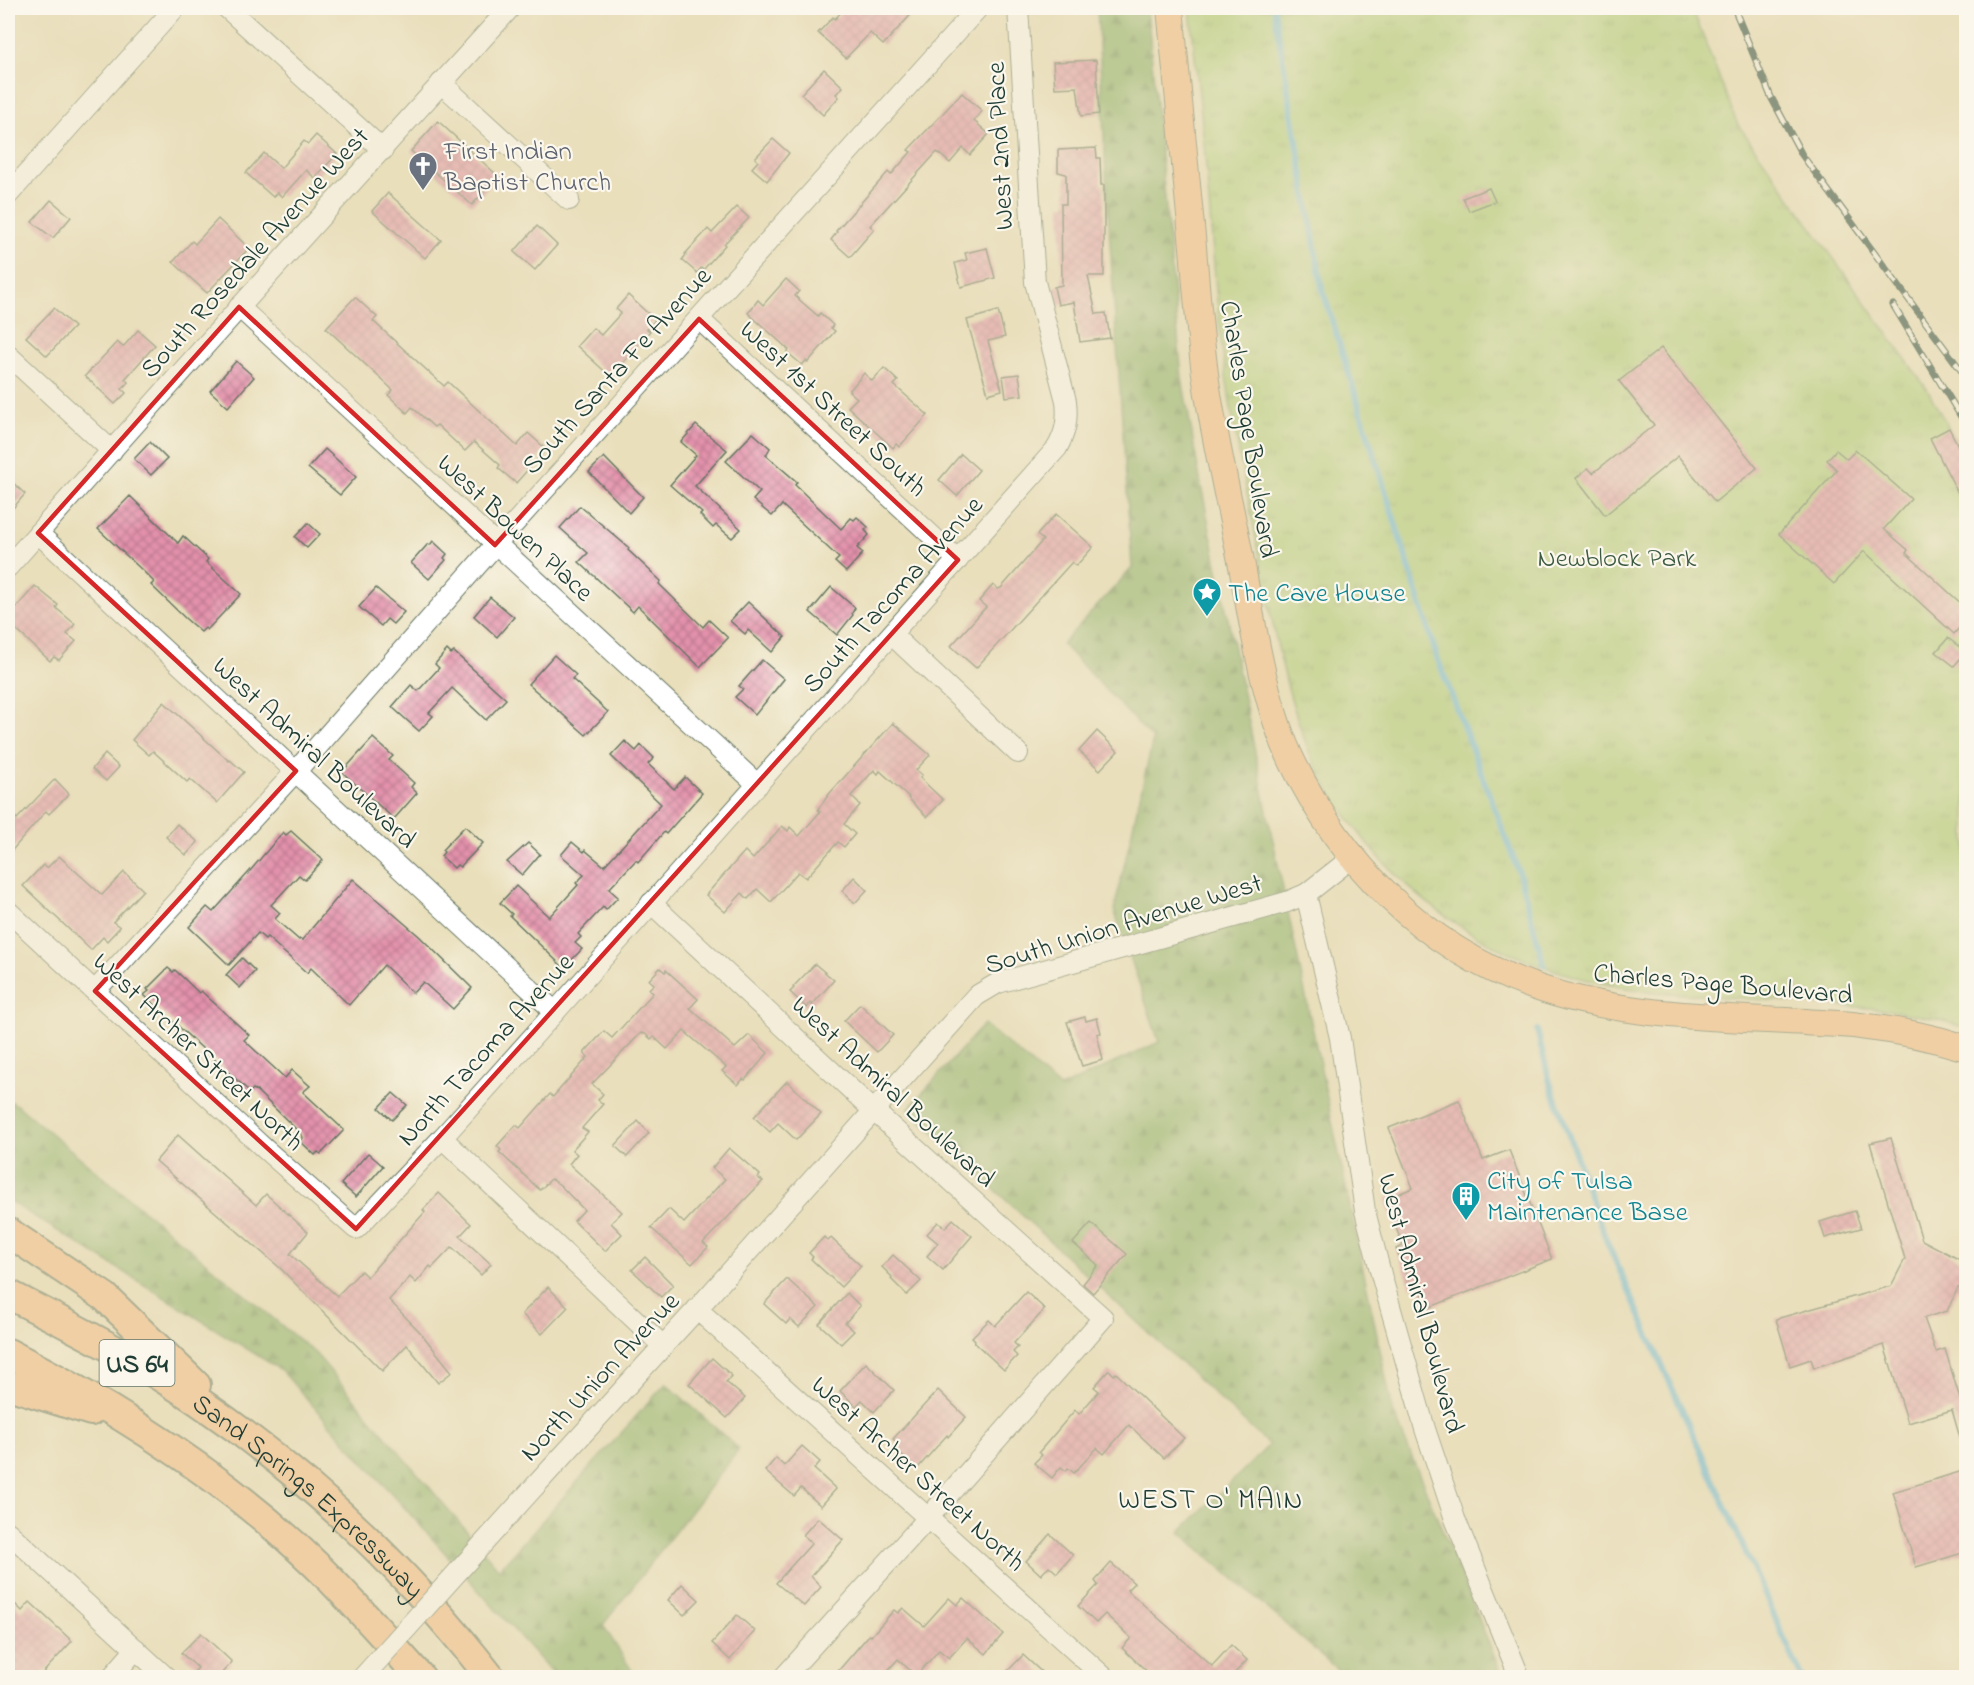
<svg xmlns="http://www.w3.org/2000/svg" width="1974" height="1685" viewBox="0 0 1974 1685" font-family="'Indie Flower',sans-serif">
<defs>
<pattern id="forest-firs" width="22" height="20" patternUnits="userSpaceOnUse" patternTransform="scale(1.5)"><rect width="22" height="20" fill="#86b168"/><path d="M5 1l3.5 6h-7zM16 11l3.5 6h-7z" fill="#6d9156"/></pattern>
<pattern id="park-tufts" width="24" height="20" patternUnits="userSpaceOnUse" patternTransform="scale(1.5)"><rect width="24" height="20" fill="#a9ce77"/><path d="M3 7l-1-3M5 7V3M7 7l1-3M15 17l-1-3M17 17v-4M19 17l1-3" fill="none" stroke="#89a862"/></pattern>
<pattern id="building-cross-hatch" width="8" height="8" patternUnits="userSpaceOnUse" patternTransform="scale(1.5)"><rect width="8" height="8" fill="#e491ac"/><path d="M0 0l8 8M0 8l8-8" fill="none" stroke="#b8788d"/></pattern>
</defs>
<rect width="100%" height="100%" fill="#fbf7ec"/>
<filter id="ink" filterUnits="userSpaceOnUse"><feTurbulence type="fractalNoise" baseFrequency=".0167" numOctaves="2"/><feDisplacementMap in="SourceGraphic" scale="12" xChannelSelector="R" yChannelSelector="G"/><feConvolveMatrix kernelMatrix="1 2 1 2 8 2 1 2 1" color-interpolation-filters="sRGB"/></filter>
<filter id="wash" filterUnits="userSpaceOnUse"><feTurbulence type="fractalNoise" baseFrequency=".008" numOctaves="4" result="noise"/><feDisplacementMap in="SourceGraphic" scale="24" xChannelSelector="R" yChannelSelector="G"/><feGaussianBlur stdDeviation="1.35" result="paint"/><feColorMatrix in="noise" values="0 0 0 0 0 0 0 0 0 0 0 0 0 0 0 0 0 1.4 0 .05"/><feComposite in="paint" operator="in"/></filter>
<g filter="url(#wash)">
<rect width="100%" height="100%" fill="#e9dfbb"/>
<!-- forest -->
<g fill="url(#forest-firs)" stroke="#52774e" stroke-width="1.5">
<polygon points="1097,8 1147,8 1182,378 1201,485 1271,831 1393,1411 1503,1677 1346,1677 1180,1532 1269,1445 908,1109 984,1024 1060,1088 1159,1042 1114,910 1153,739 1062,644 1132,568 1109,230"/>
<polygon points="8,1100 17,1105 316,1354 499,1569 666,1383 739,1449 603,1625 636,1677 556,1677 281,1370 8,1200"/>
</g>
<!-- park -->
<path fill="url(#park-tufts)" stroke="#648656" stroke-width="1.5" d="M1190,8h502l45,115 190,266 39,70v569l-29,-9 -56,-10 -235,-18c-123,-17 -222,-68 -296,-170 -15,-22 -32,-47 -42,-72 -28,-72 -40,-150 -55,-226 -13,-64 -26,-129 -33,-194 -6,-54 -9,-108 -14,-161 -4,-54 -11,-107 -16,-160z"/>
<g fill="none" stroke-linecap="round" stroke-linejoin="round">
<!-- stream -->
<g stroke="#61b7de" stroke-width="6">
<polyline points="1274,8 1322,288 1437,657 1519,873 1544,965"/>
<polyline points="1537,1030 1550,1083 1606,1240 1802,1678"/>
</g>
</g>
<g id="blocks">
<!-- building -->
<g fill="url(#building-cross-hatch)">
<polygon points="845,8 917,8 883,45 870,33 846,58 818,33 833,17 835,19"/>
<polygon points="1096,60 1099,114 1081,116 1077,87 1055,88 1053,62"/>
<polygon points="824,69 843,87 836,94 839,97 823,115 801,94"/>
<polygon points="962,93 982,111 974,121 989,134 970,155 963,148 950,163 937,152 870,226 874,229 850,257 831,240 837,232 836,231 888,172 891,175 911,152 908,150"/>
<polygon points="438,121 498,176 472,205 411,151"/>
<polygon points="316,135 337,154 315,178 306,170 282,197 277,192 273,197 246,173 264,153 281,168 304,141 308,144"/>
<polygon points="773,139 789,153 767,181 752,168 758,161 755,158"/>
<polygon points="1096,148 1097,158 1100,158 1101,185 1104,185 1104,276 1088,276 1096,314 1106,313 1110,338 1080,342 1074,302 1058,305 1054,287 1062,285 1061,204 1066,204 1066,174 1058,172 1058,150"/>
<polygon points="1489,188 1495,201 1469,211 1463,198"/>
<polygon points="388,193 441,240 425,258 372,211"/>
<polygon points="51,200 71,217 53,238 32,222"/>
<polygon points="737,207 749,218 724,244 725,245 703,270 701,268 697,273 682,260 686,255 685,254 708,229 712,233"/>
<polygon points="218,219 249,248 207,293 173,262 192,241 195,244"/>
<polygon points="537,226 557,245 535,270 514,252"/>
<polygon points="987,248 995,278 961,287 955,263 967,260 965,253"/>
<polygon points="786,279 799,291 795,296 818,316 820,313 833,325 831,328 835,331 808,362 806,361 802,365 787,352 789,350 748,313 758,300 763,305"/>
<polygon points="628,295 655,320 647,329 650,331 611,377 577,346 593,328 601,335 621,313 616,309"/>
<polygon points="355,297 377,317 373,321 444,386 448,382 517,446 528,433 546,449 516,483 498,468 500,465 474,442 465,451 437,425 434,427 412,407 407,413 388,395 393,390 326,328"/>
<polygon points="54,308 74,327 47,356 26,337"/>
<polygon points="998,311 1005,337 988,341 1002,390 988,394 967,320"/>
<polygon points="138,330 155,345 125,379 128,382 122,389 126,393 115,404 85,376 117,342 123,347"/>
<polygon points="1661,348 1757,468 1715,502 1678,456 1605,515 1576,478 1588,468 1593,473 1654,425 1619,381"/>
<polygon points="236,361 254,377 228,407 210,391"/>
<polygon points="884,368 898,381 894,385 928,415 899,447 896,444 893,448 848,407 857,398 849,391 864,373 872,381"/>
<polygon points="1019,374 1022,395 1006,397 1003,376"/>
<polygon points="696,425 727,450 695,486 741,529 732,538 716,525 713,528 700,515 702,513 670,485 696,455 681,442"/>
<polygon points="1949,428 1966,461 1966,509 1930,438"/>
<polygon points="753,433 770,448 766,455 797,482 795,485 841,529 851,518 854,520 857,517 868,527 865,530 869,535 857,548 863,553 846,572 835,562 839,558 782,505 772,516 753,500 760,492 726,461"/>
<polygon points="150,442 167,459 151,475 134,459"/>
<polygon points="325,449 356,477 340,495 308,468"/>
<polygon points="1836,450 1847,459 1856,450 1911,499 1884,529 1908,550 1906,553 1966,608 1966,620 1954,634 1864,551 1834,584 1779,534 1837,470 1827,460"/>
<polygon points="961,454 979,470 957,496 939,480"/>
<polygon points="604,457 643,497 629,513 589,472"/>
<polygon points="8,478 25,494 8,514"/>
<polygon points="130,496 178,543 183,536 208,559 206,562 241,594 207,630 205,628 201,632 186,619 151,585 154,582 142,570 98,529"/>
<polygon points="580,506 629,548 628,550 661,581 659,584 703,627 709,620 728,638 700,667 638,606 633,612 579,562 588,553 560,528"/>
<polygon points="1056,514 1093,547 1076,566 1072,562 976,668 951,646 986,607 979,601 993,585 998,589 1001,588 1043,540 1037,535"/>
<polygon points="308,523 320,534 307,548 295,537"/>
<polygon points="433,541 447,554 444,558 446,560 429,579 411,563 428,544 430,545"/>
<polygon points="35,586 58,605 56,608 75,624 67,634 76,641 59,660 54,657 50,661 11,625 14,621 9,616"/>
<polygon points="831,587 855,608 852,613 853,615 837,635 810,612"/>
<polygon points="376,588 404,612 393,624 387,619 381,626 359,607"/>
<polygon points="490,597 514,617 497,637 474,616"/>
<polygon points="748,602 785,637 772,652 748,630 745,634 730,621"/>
<polygon points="1948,638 1966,652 1954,666 1936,652"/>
<polygon points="447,650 451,654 454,652 506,699 486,720 452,688 429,713 433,716 419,731 392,707 411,685 418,691 439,668 435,664"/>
<polygon points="554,655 576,675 572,679 608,712 586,735 528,684"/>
<polygon points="762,660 784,679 755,715 735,697 743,689 739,686"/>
<polygon points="164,702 229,761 230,760 244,772 217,803 190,779 187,782 153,751 149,755 132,740"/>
<polygon points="893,723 930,755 916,770 922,775 920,778 943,800 927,817 908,798 909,797 880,771 878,774 874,770 851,796 860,805 844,824 855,834 844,847 838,842 806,878 798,872 771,902 757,889 748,899 742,893 725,912 706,895 745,851 753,859 782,826 788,831 790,827 799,836 820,812 818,809 830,793"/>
<polygon points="1097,731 1118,751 1100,770 1079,751"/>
<polygon points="373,738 393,756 389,760 414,783 411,787 417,793 394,819 342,772"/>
<polygon points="625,741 636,751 641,745 654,758 648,764 674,789 685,777 702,793 666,834 664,832 638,862 636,860 609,889 618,897 606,910 603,907 578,934 581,937 575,943 582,949 564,968 510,916 512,914 500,903 516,886 549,917 578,885 576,883 584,875 561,855 572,842 584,852 585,850 604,866 661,804 611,756"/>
<polygon points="105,754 119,767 106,781 92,769"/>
<polygon points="55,779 69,794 49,814 46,811 8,855 8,810 17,819"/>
<polygon points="177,824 198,842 186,855 166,837"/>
<polygon points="465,826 483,843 460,867 457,865 454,868 441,856 444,852 442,850"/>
<polygon points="291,831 323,860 305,880 299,875 271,905 280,913 275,919 299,940 300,939 302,940 353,879 419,936 472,988 453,1009 423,982 413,993 384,965 349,1005 311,968 307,973 267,937 265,939 258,933 229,965 189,927 207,907 213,912 250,871 283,832 286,835"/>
<polygon points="528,843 540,854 522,875 507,862"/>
<polygon points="59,856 102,895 124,872 143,890 113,922 120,927 107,941 103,937 91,950 23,886 43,865 47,868"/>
<polygon points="854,877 867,890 855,903 842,891"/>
<polygon points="242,958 255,971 240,988 226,975"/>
<polygon points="815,964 834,980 812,1005 810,1003 807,1008 790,992 794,988 793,987"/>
<polygon points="168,968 173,972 175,970 199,993 201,991 249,1035 244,1040 285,1078 292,1070 310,1086 303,1092 344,1130 321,1154 318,1152 315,1155 300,1141 303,1138 302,1135 257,1091 253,1089 250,1092 144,995 149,991 147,989"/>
<polygon points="660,968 665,972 666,970 698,999 690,1008 735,1048 749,1035 768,1053 745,1080 743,1079 738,1085 722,1071 726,1067 684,1031 667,1049 654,1037 651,1039 644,1033 643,1034 641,1033 592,1084 603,1094 598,1100 603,1104 582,1128 588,1132 572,1150 577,1154 569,1164 622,1212 611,1223 622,1234 605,1251 574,1221 584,1210 560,1185 551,1179 540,1190 499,1152 501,1150 497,1146 516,1125 520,1128 550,1094 553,1097 588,1057 584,1053 604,1031 612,1038 653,993 649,989 654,984 649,980"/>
<polygon points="860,1004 893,1035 877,1052 844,1021"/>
<polygon points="1085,1017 1086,1021 1097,1018 1101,1033 1097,1034 1103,1060 1082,1066 1067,1022"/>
<polygon points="787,1081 821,1114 796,1140 778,1123 770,1132 754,1117"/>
<polygon points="393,1093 407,1105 392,1120 379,1108"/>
<polygon points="1459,1100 1483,1160 1509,1150 1552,1259 1428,1308 1419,1284 1411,1287 1396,1249 1403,1246 1385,1199 1413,1188 1389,1128"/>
<polygon points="638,1121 649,1133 627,1157 615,1146"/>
<polygon points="178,1135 256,1205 266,1194 308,1232 290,1254 337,1296 361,1271 367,1277 425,1212 423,1210 439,1193 471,1224 460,1236 491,1264 481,1275 452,1247 432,1268 430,1266 416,1283 410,1277 389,1300 420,1332 452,1372 438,1383 407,1345 382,1371 279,1267 156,1161"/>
<polygon points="1891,1138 1922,1240 1966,1263 1966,1286 1958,1288 1947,1311 1924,1318 1936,1352 1945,1349 1960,1399 1966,1397 1966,1445 1962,1445 1952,1410 1908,1423 1884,1345 1816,1367 1814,1368 1811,1359 1790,1366 1776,1319 1891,1286 1905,1259 1870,1143"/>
<polygon points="729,1148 760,1175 758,1178 763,1181 703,1243 708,1247 692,1264 651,1228 669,1209 684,1223 725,1179 712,1168"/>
<polygon points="368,1153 383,1166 356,1197 341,1184"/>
<polygon points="1855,1211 1861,1228 1825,1238 1820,1222"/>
<polygon points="953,1219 972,1236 943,1270 927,1256 938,1243 927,1234 938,1222 945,1228"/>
<polygon points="1091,1223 1127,1254 1093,1293 1083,1284 1098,1265 1073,1243"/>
<polygon points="824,1237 828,1241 831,1238 861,1266 841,1287 811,1259 813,1257 809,1253"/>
<polygon points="893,1255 921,1281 907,1295 891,1279 892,1277 882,1267"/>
<polygon points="645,1257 673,1285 661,1297 632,1270"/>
<polygon points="787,1279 818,1307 799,1327 790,1319 786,1324 764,1304"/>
<polygon points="548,1287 568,1307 542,1334 522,1314"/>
<polygon points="1026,1292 1045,1309 1014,1343 1018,1347 1013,1352 1017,1356 1004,1370 974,1342 975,1340 972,1337 989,1320 995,1326"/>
<polygon points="847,1293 860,1306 845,1323 854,1331 841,1344 819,1324"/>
<polygon points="712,1358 732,1376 726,1382 745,1398 727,1418 689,1384"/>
<polygon points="866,1363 894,1390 874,1412 862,1400 856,1406 840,1391"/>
<polygon points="1109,1370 1114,1375 1116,1373 1184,1438 1164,1458 1129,1425 1104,1454 1097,1448 1074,1473 1068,1468 1066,1471 1061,1467 1052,1478 1034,1463 1042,1455 1039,1452 1075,1410 1079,1414 1099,1391 1094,1387"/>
<polygon points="938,1390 966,1417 948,1437 947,1435 917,1469 893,1448 897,1443 893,1439"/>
<polygon points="802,1446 820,1462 814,1469 836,1489 821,1506 801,1488 794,1496 765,1471 776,1458 784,1466"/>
<polygon points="1966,1470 1966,1552 1916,1567 1893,1492"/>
<polygon points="818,1518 843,1540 811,1576 821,1587 804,1606 776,1583 812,1543 803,1535"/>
<polygon points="1050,1534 1073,1555 1057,1573 1049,1566 1041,1575 1026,1561"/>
<polygon points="1111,1563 1134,1583 1127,1590 1212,1666 1231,1645 1247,1660 1231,1677 1153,1677 1122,1648 1131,1638 1105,1614 1096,1623 1078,1606 1098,1585 1095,1581"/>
<polygon points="682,1584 699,1600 684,1615 668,1600"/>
<polygon points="8,1597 22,1611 30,1602 72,1641 39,1677 8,1677"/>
<polygon points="949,1598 957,1605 963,1598 1003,1634 986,1654 967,1638 949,1658 939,1650 916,1676 898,1659 882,1677 833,1677 869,1635 871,1636 894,1610 898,1613 903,1608 924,1626"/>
<polygon points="737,1615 755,1631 730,1660 712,1643"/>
<polygon points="201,1633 232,1662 218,1677 189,1677 198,1668 181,1653"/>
<polygon points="1023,1655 1047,1677 1002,1677"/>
</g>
</g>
</g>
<g filter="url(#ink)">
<use href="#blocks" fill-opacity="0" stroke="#667663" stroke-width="1.5"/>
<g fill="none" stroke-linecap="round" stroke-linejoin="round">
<!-- minor casing -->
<g stroke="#667663" stroke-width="22">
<g id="minor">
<polyline points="227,8 383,150"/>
<polyline points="441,83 569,200"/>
<polyline points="8,195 175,8"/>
<polyline points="239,307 758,785"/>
<polyline points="699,319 958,560"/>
<polyline points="8,355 112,451"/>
<polyline points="38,533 555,1012"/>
<path d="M8,567c166,-187 333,-374 502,-559"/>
<polyline points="892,635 1018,753"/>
<polyline points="1306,894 1340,1038 1365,1211 1382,1278 1425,1429 1455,1519 1520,1678"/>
<polyline points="651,903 874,1111 1103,1318 929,1517 783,1678"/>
<path d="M8,911l258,239 90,79 86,-91 113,-126 502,-564c9,-16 11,-29 9,-47l-31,-119 -17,-274"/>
<polyline points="95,991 296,771 495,545 978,8"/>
<polyline points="442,1138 663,1346"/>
<polyline points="697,1309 1105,1678"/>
<polyline points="536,1485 697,1309 976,996 998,983 1287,902 1306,894 1353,857"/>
<polyline points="8,1532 167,1678"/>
<polyline points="111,1678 136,1649"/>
</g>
</g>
<!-- major casing -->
<g stroke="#667663" stroke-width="28">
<path id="major" d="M1170,8c8,79 15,159 23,239 4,49 7,98 15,147 9,56 22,111 33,167 12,65 23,143 52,202 49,101 131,184 237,222 88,32 184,32 276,37 18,2 36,1 54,4 36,4 72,11 106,22"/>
</g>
<!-- highway casing -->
<g stroke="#667663" stroke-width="32">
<g id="highway">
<polyline points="8,1232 105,1297 196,1385"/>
<path id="s1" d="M8,1294c64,33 129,65 190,107 111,76 210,170 293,277"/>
<path d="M8,1353c110,56 217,124 307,211 37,36 71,75 106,114"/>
<polyline points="8,1385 91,1411"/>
</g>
</g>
<!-- minor -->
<use href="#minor" stroke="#fff" stroke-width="20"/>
<!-- major -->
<use href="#major" stroke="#f8bd89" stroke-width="26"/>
<!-- highway -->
<use href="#highway" stroke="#f8bd89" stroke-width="28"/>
<!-- rail casing -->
<g stroke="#1f3d34" stroke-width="7">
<g id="rail">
<polyline points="1734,8 1771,97 1802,155 1966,377"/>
<polyline points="1893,305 1966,425"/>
</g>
</g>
<!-- rail -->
<use href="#rail" stroke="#fbf7ec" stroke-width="4.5" stroke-dasharray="14" stroke-linecap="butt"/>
<!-- minor-bridge casing -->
<g stroke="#667663" stroke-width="22" stroke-linecap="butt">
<polyline id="minor-bridge" points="362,1678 536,1485"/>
</g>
<!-- minor-bridge -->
<use href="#minor-bridge" stroke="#fff" stroke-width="20"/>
</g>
</g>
<!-- marked area -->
<path d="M0 0H1974V1685H0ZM239,307l256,238 204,-226 259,241 -602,669 -261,-238 201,-220 -258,-238z" fill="#e9dfbb" fill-opacity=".55" fill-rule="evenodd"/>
<path fill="none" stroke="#d62828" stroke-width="4.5" stroke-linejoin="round" d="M239,307l256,238 204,-226 259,241 -602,669 -261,-238 201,-220 -258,-238z"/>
<!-- icons -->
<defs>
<g id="church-pin" transform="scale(1.5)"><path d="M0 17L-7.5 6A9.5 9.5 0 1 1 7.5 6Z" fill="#6b7280" stroke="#fbf7ec"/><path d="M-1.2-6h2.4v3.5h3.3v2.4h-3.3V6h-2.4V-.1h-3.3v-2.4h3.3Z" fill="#fff"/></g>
<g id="sight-pin" transform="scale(1.5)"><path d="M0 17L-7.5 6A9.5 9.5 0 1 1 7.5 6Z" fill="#0f9aa8" stroke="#fbf7ec"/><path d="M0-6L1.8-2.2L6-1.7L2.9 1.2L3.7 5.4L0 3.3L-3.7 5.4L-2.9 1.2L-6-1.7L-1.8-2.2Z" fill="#fff"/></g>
<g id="building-pin" transform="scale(1.5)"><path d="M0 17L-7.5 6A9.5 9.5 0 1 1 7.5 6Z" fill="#0f9aa8" stroke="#fbf7ec"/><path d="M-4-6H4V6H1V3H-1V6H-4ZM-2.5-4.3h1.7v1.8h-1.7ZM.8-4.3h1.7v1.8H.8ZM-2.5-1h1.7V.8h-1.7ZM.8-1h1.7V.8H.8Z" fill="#fff"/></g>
</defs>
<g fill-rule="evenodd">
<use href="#church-pin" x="423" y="166"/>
<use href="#sight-pin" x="1207" y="592"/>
<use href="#building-pin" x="1466" y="1196"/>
</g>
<g text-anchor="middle" stroke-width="4.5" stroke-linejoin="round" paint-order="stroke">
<!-- shield labels -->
<rect fill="#fbf7ec" stroke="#61756b" stroke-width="1.5" x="99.5" y="1340" width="75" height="46" rx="4.5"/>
<g font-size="26" font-weight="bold" fill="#1f3d34">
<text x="137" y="1372">US 64</text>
</g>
<!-- street labels -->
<g font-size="27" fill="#1f3d34" stroke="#fbf7ec">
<text transform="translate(999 146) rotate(-93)" y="9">West 2nd Place</text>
<text transform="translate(254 252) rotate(-48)" y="9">South Rosedale Avenue West</text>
<text transform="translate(616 370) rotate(-48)" y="9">South Santa Fe Avenue</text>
<text transform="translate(834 408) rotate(43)" y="9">West 1st Street South</text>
<text transform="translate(1250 429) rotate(81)" y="9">Charles Page Boulevard</text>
<text transform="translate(516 527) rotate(43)" y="9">West Bowen Place</text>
<text transform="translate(892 594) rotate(-48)" y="9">South Tacoma Avenue</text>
<text transform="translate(315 752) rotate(43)" y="9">West Admiral Boulevard</text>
<text transform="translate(1123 923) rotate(-17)" y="9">South Union Avenue West</text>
<text transform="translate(1723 983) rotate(5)" y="9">Charles Page Boulevard</text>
<text transform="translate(485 1049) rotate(-48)" y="9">North Tacoma Avenue</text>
<text transform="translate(199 1051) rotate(43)" y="9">West Archer Street North</text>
<text transform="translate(894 1091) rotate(43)" y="9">West Admiral Boulevard</text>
<text transform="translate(1422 1303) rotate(75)" y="9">West Admiral Boulevard</text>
<text transform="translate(599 1376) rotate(-47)" y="9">North Union Avenue</text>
<text transform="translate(919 1473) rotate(42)" y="9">West Archer Street North</text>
<text dy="9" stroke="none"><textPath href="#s1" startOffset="364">Sand Springs Expressway</textPath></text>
</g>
<!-- worship labels -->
<g font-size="27" fill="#5b616d" stroke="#fbf7ec" text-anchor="start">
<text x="444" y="159">First Indian<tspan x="444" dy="31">Baptist Church</tspan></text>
</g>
<!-- park labels -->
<g font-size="27" fill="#3b5a41" stroke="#fbf7ec">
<text x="1617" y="566">Newblock Park</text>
</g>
<!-- culture labels -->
<g font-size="27" fill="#0d838f" stroke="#fbf7ec" text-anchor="start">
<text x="1228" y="601">The Cave House</text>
<text x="1487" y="1189">City of Tulsa<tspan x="1487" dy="31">Maintenance Base</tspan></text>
</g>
<!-- neighbourhood labels -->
<g font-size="28" letter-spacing="1.5" fill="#1f3d34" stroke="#fbf7ec">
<text x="1211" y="1508">WEST O' MAIN</text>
</g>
</g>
<!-- margin -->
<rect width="1974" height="1685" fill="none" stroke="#fbf7ec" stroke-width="30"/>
</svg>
